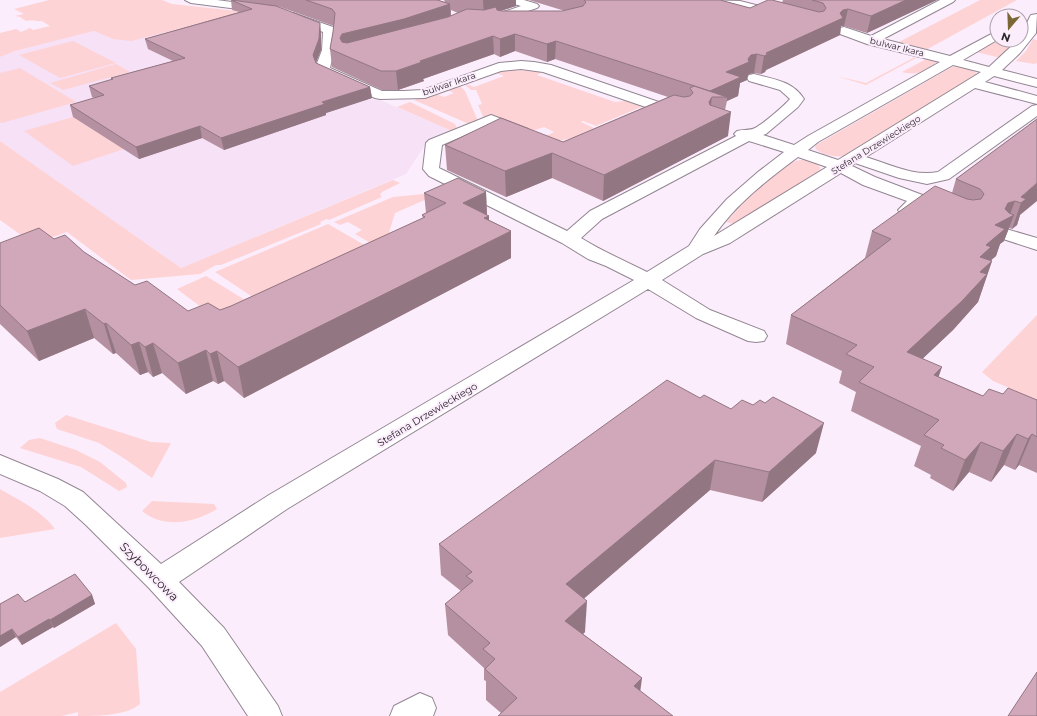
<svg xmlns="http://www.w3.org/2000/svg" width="1037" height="716" viewBox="0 0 1037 716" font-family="Montserrat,sans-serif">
<rect width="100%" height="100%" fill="#fcedfc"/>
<!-- built -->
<polygon fill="#f6e1f6" points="233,15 366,99 380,100 452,131 427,142 406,174 181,268 0,141 0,57 15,51 94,31 113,39"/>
<!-- green -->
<g fill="#fed3d5">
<path d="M49,0h113l10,4 65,7 -4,4 -102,26 -18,-2 -19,-8 -79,20 -15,6v-24l16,-4 5,3 9,-4 3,2 17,-4 -8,-5c-5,1 -8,-2 -16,0l-6,-4 -5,-1 9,-2 -10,-5z"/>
<polygon points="980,0 1017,0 924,51 897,43"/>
<polygon points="1033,39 1037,40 1037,63 1034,64 1016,61 1026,51"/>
<polygon points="998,40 1016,40 1001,58 976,52"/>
<polygon points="73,41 116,63 60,78 19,55"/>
<polygon points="915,57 916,58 866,85 836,76 866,83"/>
<path d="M928,58l6,1 2,4c-13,8 -18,13 -34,9z"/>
<polygon points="116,64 130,72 63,90 50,83"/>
<path d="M952,67l16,1 10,6 -132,82c-10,1 -24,0 -31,-8l1,-3z"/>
<polygon points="20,68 76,102 2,123 0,122 0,73"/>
<path d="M512,70l30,2 -5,3 78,27 18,-2 13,5 -50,21 -13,-5 -2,1 13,6c-16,7 -32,17 -49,11l1,-3 8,-4 -10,-5 -12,4 -40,-16 -8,4 -6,-14 4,-1 -6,-14h-5l-8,-7 11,4 30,-11 -10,-4z"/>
<polygon points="458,84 465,91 478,121 469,124 414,100 433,93 444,97 454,93 445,89"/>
<polygon points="410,102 455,124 457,129 452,131 397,107"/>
<polygon points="73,117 124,149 73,166 24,131"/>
<polygon points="0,141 181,268 393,180 400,183 382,192 380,195 382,197 329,220 327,219 320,222 321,224 221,265 216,265 200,274 131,280 67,232 53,237 25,238 0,220"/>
<path d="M800,160c8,0 18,1 21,10l-87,54 -8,-2c19,-19 46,-57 74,-62z"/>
<polygon points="443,192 395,213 387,239 374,245 355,234 362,230 348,222 340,225 334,222 393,197"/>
<polygon points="328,224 368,247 257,300 215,272"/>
<polygon points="206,276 250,303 225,313 205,310 177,289"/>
<polygon points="1037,315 1037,400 993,381 982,372"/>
<polygon points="66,415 151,442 171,443 152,478 125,459 99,443 57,429 55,423"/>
<polygon points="40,438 76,450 100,462 126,483 127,487 119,491 81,467 20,448 29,440"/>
<path d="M0,489c19,11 42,22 55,40l-55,9z"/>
<path d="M152,501l62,3 3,5c-22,14 -54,20 -75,2z"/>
<path d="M116,623l20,26 4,55c-14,12 -43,12 -62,12v-4l-16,4h-62v-24z"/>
</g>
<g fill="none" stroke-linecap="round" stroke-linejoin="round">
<!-- minor casing -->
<g stroke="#938693" stroke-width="2">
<g id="minor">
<polygon points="185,0 217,0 261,6 265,7 267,9 265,11 261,12 191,3"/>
<polygon points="505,0 524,0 537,4 539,6 537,8 494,22 486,22 484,20 486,18 521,6 507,2"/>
<polygon points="699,0 740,1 784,12 786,14 784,16 780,17 740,7 705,3"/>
<path d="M940,0h15l-2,2 -70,37 67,17 47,-25v9l-34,20 26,7 29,-27h3c0,-2 8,-23 10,-25l6,-1 -1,19 -16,20 -18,17 35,9v8l-43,-11 -9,6 52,14v8l-62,-16 -109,69c23,7 48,20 72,15l94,-66 5,-1v11l-88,63 -22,5 -28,-6 -44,-15 -3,3 23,11 50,19 3,4c-7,9 -16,17 -27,14l-3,-4 9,-9 -44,-16 -22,-12 -111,70 -27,11 -41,26 48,30 54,21 3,5 -3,5 -8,1 -8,-1 -52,-23 -48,-29 -361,220 -108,73 45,46 54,78 4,10h-34l-46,-70 -53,-58 -63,-63 -21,-19 -25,-15 -40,-17v-19l58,24 25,13 78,72 108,-69 365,-215 -28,-14 -18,-7 -26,-16 -133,-67 -6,-7 3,-26 3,-3 62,-25 37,14 3,3 -3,3 -5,2 -32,-13 -49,21 -3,23 128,63 23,-20 146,-75 -2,-2 3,-3c6,-2 12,0 18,-3 8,-4 29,-22 35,-29l-10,-9 -31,-9 -2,-3 2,-3 5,-1c19,5 39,7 50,25l-6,8 -32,27 -3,1 31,10 14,-9 132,-74 -73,-18 -27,-10 -2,-3 2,-3 4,-1 27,9zM953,65l28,7 -143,88 -30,-10 10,-8zM749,141l35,11 -26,20 -31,27 -27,30 -11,17 -42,26c-22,-11 -45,-21 -66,-34l21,-19zM798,157l29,10 -113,69c22,-32 53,-56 84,-79z"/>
<polygon points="293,13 333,27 335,30 334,50 330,68 382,91 403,91 423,90 499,63 521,61 534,62 551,65 685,111 687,114 685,117 680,118 675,117 543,72 521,69 501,71 425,98 380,99 375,98 319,73 316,66 322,50 323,32 289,18 287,16 289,14"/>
<polygon points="1006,229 1037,238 1037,250 1000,238 997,234 1000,230"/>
<polygon points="420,693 432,698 436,708 433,716 390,716 394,706"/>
</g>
</g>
<!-- minor -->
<use href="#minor" fill="#fff" fill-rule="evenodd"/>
</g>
<!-- wall -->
<g fill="#b490a0" fill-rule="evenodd">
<path d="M230,0h208l7,2 -1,-2h72v6l-16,5h65l-36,-11h191l30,8 32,-5 1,-3h154l-70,33 -23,-7h-3l-1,9 -74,35 -1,2 -4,2 -7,-1 -5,1 -1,1 -1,5 -7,3 -2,13 -11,5 -2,9 3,26 -125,65 -51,-23 -46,19 -59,-27 -2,-25 118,-3 105,-45 -113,-38 -8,3 -32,-11 -15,6 -6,-3 -71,25 1,2 -26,9h-16l-50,-23 -2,-18 3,-17 1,-6 -54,-19 -3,-1 44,27v17l-5,12v1l54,24 2,11 -46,15v2l-102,35 -22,-12 -63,21 -66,-42 -3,-12 24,-7 -2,-1 -3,-11 23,-6 -1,-2 62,-17 -25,-12 -3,-10 94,-27 -7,-2 -1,-10 19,3zM451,10l7,3 -7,3z"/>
<polygon points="1037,119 1020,215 1017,225 1012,229 1009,228 1004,241 1000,244 996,256 990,261 992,261 978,302 953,330 923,358 939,377 983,396 1003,394 1037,400 1037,473 1019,465 1015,470 1004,465 991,482 969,472 953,491 930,478 931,475 914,466 921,446 851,411 856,392 839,383 842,371 786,344 791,315 865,258 872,231 952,193 956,179"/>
<polygon points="486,192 487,215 489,216 489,220 511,231 511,258 244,398 224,381 218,384 213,381 186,394 162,373 153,377 148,372 140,375 116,353 113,354 94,338 39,361 0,324 0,243 54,239 84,252 135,285 188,311 220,310 231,306 423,218 422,215 426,213 424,193"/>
<polygon points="700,398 731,409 816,453 762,502 710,490 584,598 585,632 583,634 642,678 501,713 486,700 486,681 484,680 484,668 448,635 445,604 461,591 441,575 439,544"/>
<polygon points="92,595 95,604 54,628 53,627 22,645 16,637 0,647 0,604 25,602"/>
</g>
<!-- shaded-wall -->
<g fill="#927682">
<polygon points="483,0 516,0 516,6 484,16"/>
<polygon points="906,0 937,0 867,33 871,16"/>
<polygon points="450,4 451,21 344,52 340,38 342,34"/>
<polygon points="848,9 844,26 841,26 840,35 766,70 765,72 761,74 764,56 766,53 840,13 843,10"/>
<polygon points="320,23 321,33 321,50 315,65 313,55"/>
<polygon points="515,34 515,51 500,57 500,39"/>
<polygon points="493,36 494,54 423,79 424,81 398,90 396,71 420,61"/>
<polygon points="556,41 555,59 547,62 547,44"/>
<polygon points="757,54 754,73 749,74 748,75 747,80 740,83 738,96 727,101 727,97 712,97 709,121 731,112 728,136 603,201 604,175 710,91 726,72 748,59 751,55"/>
<polygon points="370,87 372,98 326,113 326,115 224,150 221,138 322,102"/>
<polygon points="200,126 202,138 139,159 136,147"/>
<polygon points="552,153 552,178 506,197 505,171"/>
<polygon points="1037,183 1037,201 1020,215 1017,225 1012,229 1021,203 1021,197"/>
<polygon points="486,192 487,217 489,216 489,242 511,231 511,258 244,398 238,367 463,203"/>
<polygon points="1015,201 1009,217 1014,215 1004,241 1000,244 996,256 984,266 992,261 978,302 953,330 899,381 907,352 980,257 995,225 1008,203"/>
<polygon points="85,309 94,338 39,361 27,331"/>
<polygon points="106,323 116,353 113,354 104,324"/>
<polygon points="139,342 148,372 140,375 131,345"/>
<polygon points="153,343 162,373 153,377 145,347"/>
<polygon points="206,350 213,381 186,394 178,363"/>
<polygon points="217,351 224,381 218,384 210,354"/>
<polygon points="942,367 932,396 934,375"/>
<polygon points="824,423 816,453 762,502 769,472"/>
<polygon points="1017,434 1004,465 991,482 1003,451"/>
<polygon points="1032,434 1019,465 1015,470 1028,439"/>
<polygon points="981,442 969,472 953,491 965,460"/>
<polygon points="715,460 710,490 565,615 566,584"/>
<polygon points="92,595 95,604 54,628 50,620"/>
<polygon points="587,601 585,632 564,652 565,621"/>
<polygon points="49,619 53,627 22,645 18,637"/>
<polygon points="12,629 16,637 0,647 0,636"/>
<polygon points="642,678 638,709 634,686"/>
</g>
<!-- building -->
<g fill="#d1a8ba" stroke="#927682">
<polygon points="231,0 276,6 320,23 319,39 313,55 316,63 370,87 322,102 325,104 221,138 200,126 136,147 70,105 104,95 89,86 113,79 111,78 185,58 145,39 252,9"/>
<polygon points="306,0 437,0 450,4 404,19 342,34 340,38 342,42 347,43 448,17 467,9 484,10 496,7 497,10 502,11 562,11 583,6 586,2 584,0 720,0 750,8 768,0 772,0 819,12 824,11 826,8 823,3 812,0 906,0 871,16 848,9 843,10 840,13 843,18 766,53 768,54 764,56 757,54 751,55 748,59 749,62 726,72 741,77 710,91 556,41 547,44 515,34 500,39 493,36 420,61 422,62 396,71 381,71 330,49 333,32 335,13 332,9"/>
<polygon points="694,86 727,97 712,97 709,102 710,105 731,112 604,175 552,153 505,171 445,145 501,118 563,142 674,95 684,97 690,96 693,93 690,88"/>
<polygon points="1037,119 1037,183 1021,197 1026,199 1021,203 1015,201 1008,203 1005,209 1009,213 1014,215 995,225 1005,229 986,245 991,247 980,257 992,261 980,272 987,274 962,301 907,352 942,367 934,375 983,396 989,389 1003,394 1008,388 1037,400 1037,437 1032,434 1028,439 1017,434 1003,451 981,442 965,460 941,448 944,445 924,435 939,420 859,382 874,367 846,354 857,345 791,315 891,239 872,231 935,186 967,199 973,200 981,199 984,194 980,189 956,179"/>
<polygon points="458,178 486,192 463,203 489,216 484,218 511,231 238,367 217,351 210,354 206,350 178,363 153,343 145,347 139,342 131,345 106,323 104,324 85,309 27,331 0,305 0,243 39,228 54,239 65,235 84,252 135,285 147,281 188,311 208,303 220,310 231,306 425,217 422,215 446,203 424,193"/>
<polygon points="667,380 700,398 704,395 731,409 742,400 753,405 760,400 765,403 773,397 824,423 769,472 715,460 566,584 587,601 565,621 642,678 634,686 673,716 498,716 517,698 485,669 495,659 483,649 490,643 445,604 473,581 466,576 472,572 439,544"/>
<polygon points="75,574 92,595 50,620 49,619 18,637 12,629 0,636 0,604 18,594 25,602"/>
<polygon points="1037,672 1037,716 1008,716"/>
</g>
<g text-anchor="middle" stroke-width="4" stroke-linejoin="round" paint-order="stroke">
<!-- far-street labels -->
<g font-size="9" fill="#2d272d" stroke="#fcedfc">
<text transform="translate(897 47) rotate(14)" y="3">bulwar Ikara</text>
<text transform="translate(449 84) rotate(-19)" y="3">bulwar Ikara</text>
<text transform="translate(876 145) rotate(-32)" y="3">Stefana Drzewieckiego</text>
</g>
<!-- street labels -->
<g font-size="10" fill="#2d272d" stroke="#fcedfc">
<text transform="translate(427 414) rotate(-31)" y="4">Stefana Drzewieckiego</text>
</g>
<!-- near-street labels -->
<g font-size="12" fill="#2d272d" stroke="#fcedfc">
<text transform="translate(149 572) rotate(45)" y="4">Szybowcowa</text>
</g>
</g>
<!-- north arrow -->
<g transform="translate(1009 28) rotate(199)"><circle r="19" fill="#fcedfc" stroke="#a99ea9"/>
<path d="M0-3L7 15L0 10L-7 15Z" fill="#7b6736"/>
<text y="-6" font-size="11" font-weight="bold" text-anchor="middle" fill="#2d272d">N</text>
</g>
</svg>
